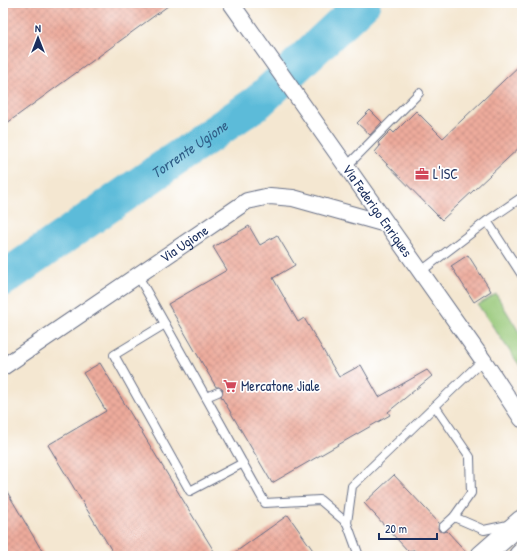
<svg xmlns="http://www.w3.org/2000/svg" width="525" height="559" viewBox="0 0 525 559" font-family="'Patrick Hand',sans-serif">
<defs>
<pattern id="building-cross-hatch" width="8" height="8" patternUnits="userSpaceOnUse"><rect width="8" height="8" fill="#edab9b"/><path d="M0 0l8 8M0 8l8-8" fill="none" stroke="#cb9388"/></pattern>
</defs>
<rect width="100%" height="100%" fill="#fff"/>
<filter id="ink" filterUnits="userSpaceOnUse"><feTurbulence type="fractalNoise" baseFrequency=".025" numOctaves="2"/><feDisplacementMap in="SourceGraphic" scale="8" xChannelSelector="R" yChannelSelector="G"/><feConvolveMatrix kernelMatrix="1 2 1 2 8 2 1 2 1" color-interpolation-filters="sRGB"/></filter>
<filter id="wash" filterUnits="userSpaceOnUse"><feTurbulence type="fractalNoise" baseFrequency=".012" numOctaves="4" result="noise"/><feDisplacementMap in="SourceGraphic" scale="16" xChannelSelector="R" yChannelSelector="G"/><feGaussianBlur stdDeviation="0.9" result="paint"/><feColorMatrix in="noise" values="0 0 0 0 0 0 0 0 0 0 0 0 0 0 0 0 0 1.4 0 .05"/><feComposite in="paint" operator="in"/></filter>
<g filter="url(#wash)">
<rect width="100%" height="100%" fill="#f4e7d1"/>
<!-- grass -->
<polygon fill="#96c777" stroke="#587b6a" points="496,294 522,337 522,369 478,305"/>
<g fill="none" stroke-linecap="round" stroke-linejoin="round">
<!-- river -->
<path stroke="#5bbbd9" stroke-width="35" id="s1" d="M3,279l255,-177 105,-99"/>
</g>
<g id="blocks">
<!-- building -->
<g fill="url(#building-cross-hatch)">
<polygon points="3,3 172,3 3,126"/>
<polygon points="522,63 522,145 442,220 375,152 380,146 378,143 391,130 394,133 416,111 443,138"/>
<polygon points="370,110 382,122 370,135 357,123"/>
<polygon points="249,226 260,245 277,235 295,265 273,278 298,322 304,318 339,377 361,365 379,397 427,370 432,376 388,412 390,415 272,483 221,396 223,390 219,387 216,387 168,304 227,270 213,247"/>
<polygon points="468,255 491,291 474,302 451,266"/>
<polygon points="100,363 192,515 217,556 115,556 48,445 106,411 83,373"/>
<polygon points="394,475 439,523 438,528 439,531 444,532 447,531 470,556 417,556 414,550 408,551 364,503"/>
<polygon points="3,485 45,556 3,556"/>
<polygon points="288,515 317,556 230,556"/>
</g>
</g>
</g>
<g filter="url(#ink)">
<use href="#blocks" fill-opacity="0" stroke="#676f86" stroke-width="1"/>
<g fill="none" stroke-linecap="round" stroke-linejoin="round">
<!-- lane casing -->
<g stroke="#676f86" stroke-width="10">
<g id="lane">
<polyline points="347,166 419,93"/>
<polyline points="487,221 522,275"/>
<polyline points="420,272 487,221 522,197"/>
<polyline points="138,276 165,324"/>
<polyline points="206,397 218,392"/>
<polyline points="435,406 470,457 471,493 454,517 443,527"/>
<polyline points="243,463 190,491 114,355 165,324 265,503 320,500 347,523"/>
<polyline points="454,517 484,530 508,525"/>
<polyline points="359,556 347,523 352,486 483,360"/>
<polyline points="411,556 412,555"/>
</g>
</g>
<!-- street casing -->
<g stroke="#676f86" stroke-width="18">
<g id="street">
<path id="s2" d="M231,3l252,357 39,59"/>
<path id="s3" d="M3,367l244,-166 23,-5 23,2 93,26"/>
</g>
</g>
<!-- secondary casing -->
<g stroke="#676f86" stroke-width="24">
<g id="secondary">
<polyline points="482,556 522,521"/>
<polyline points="520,556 522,554"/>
</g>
</g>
<!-- lane -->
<use href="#lane" stroke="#fff" stroke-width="8"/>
<!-- street -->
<use href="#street" stroke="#fff" stroke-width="16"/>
<!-- secondary -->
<use href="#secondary" stroke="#fff" stroke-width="22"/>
</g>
</g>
<!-- icons -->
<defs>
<g id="office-bare" transform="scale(1.08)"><path d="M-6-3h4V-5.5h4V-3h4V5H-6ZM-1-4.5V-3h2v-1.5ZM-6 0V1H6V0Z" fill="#d1495b" stroke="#fff" stroke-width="2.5" paint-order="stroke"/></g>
<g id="supermarket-bare" transform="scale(1.08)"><path d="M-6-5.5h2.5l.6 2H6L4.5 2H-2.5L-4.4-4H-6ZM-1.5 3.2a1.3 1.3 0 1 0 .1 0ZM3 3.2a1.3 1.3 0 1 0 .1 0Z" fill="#d1495b" stroke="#fff" stroke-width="2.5" paint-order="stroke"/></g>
</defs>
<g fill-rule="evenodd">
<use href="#office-bare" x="422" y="174"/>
<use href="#supermarket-bare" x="230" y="386"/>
</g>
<g text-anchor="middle" stroke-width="3.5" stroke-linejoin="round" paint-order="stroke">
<!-- poi labels -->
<g font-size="14" fill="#1b2f5e" stroke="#fff" text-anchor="start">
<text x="433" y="179">L'ISC</text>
<text x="241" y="391">Mercatone Jiale</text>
</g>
<!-- street labels -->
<g font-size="14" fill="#1b2f5e" stroke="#fff">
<text dy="5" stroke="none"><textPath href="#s2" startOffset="254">Via Federigo Enriques</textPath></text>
<text dy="5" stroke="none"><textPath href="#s3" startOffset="219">Via Ugione</textPath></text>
</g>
<!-- water labels -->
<g font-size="15" font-style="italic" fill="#316089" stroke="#fff">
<text dy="5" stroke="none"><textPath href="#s1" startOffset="227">Torrente Ugione</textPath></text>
</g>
</g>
<!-- margin -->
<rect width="525" height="559" fill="none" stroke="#fff" stroke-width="16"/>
<!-- north arrow -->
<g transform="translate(38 38)" stroke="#ffffff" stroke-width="3" paint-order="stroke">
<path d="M0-3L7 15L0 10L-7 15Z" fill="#1b2f5e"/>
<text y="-6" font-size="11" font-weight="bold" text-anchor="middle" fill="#1b2f5e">N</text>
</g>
<!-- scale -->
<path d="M379 533v6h58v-6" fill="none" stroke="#1b2f5e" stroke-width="2"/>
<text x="385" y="533" font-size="12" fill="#1b2f5e" stroke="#ffffff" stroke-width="3" paint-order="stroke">20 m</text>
</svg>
